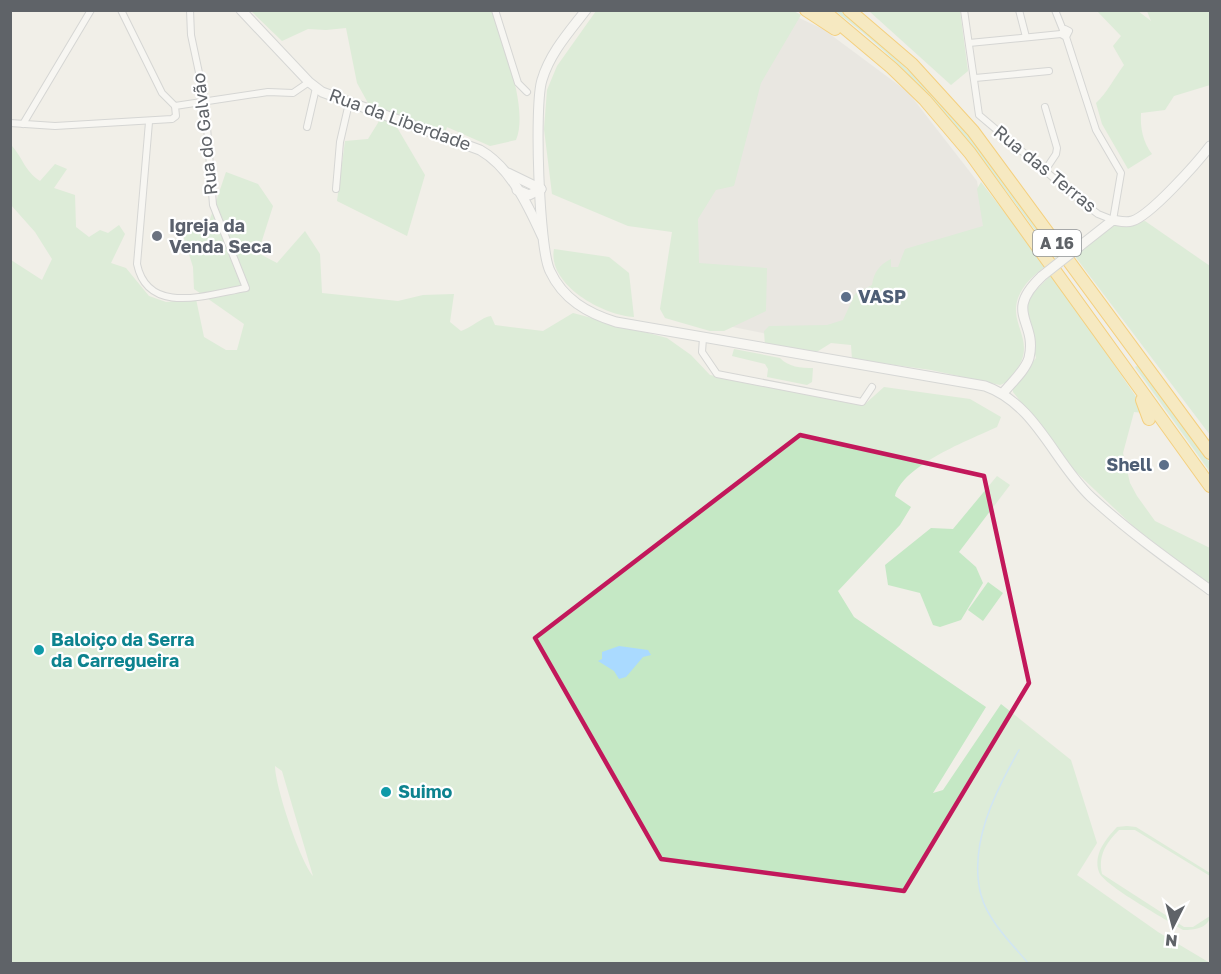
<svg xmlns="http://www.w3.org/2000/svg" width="1221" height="974" viewBox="0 0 1221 974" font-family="'Golos Text',sans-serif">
<rect width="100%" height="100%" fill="#f1efe8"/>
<!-- industrial -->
<polygon fill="#e0deda" points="784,11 823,29 908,92 977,181 984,226 884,317 787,338 723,325 678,276 698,149"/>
<!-- green -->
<g fill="#c5e8c5" fill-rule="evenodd">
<polygon points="792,10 801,15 761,83 734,186 716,190 698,219 699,263 767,268 766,311 724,331 710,331 665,318 660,309 672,232 628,226 552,194 544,129 547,90 557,66 596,11"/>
<path d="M251,11h243c9,34 35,98 22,129l-26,6 -43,-19 -2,6 -77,-30 -11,-20 -11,-55 -20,2 -18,-1 -26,12z"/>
<path d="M835,11h8l14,11 90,85 113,147 -5,4c-65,-90 -129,-181 -220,-247z"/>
<polygon points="869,11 960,11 968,71 951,85"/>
<path d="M1097,11h41l13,10 -4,-10h63v74l-36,11 -9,14 -24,3c-1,15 2,29 11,41l-24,15 -26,-45 -6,-21c12,-11 18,-25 28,-38l-11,-19 8,-10z"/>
<polygon points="381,118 395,124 425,175 407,236 337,201 345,141 368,139"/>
<path d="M12,146c12,14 12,24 28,35l15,-17 12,5 -13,19 21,7 1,32 13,10 11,-7 8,3 11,-8 6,9 -14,29 15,5 23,28 17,6 30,-3 8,38 22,13h11l7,-26 -50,-35 -1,-22 -11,-35 25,-4 19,-56 32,12 15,22 -15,47 19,10 28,-32 15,23 2,39 76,8 25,-6 31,-1 -4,28 11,9c10,-3 21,-14 30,-15l4,9 48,6 30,-18 94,25 24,17 19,20 155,29 19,-17 86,12 31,18 -4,10c-28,13 -94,38 -102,69l16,11 -11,18 -62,66 16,26 132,90 -53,86 10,-3 58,-86 70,56 26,83 -20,32 81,57 52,31h-1199v-703l31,20 10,-21 -17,-27 -24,-27zM275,766l7,5 31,105c-13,-15 -38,-90 -38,-110z"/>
<path d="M981,182l65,84c-11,8 -23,18 -28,32 -10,28 21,44 -4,75 -4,5 -7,10 -14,12l-69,-15 -79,-11 -1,-14 -20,-2 -16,10 -50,-7 -1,-15 5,-5 58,-1 16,-5 12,-26 17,-9c2,-13 7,-20 19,-26v8h7l7,-18 78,-23 -6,-37z"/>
<polygon points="1145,221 1210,266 1210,435 1074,255 1113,226"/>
<path d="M554,249l55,8 20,16 5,44c-30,-1 -87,-32 -80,-68z"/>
<polygon points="1052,274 1141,404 1145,413 1134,412 1123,453 1130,483 1137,496 1155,521 1210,548 1210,586 1133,526 1075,471 1013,392 1013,387 1036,358 1027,321 1026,300"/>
<path d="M734,349l46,9c8,9 21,10 33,10l-1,14 -5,3 -40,-8 1,-8 -3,-5 -33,-8z"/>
<polygon points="1139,365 1210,463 1210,472 1135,367"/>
<polygon points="997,476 1010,485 959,552 976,567 983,583 961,620 940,627 933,625 920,593 888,585 885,565 931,528 953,529"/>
<polygon points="988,582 1003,593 983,621 968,610"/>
<path d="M1127,826l9,1 74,46v3l-75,-46h-16c-13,13 -21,25 -17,44l82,53h9l17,-11c-1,12 -16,14 -27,14 -14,-9 -80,-45 -84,-58 -6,-18 7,-33 18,-45z"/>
</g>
<!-- water -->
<polygon fill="#aadaff" points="619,646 648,650 651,655 643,657 626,677 619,679 614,671 598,661 602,659 602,652"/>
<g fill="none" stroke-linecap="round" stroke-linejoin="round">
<!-- stream -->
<path stroke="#aadaff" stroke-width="1.5" d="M1019,750c-24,42 -51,95 -38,145 7,26 31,49 48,69"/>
<!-- street casing -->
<g stroke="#b5b8bc" stroke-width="8">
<g id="street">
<polyline points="121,10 162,93 175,106"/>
<polyline points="495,10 518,83 527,92"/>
<polyline points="964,10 979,115 1082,202 1098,214 1113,220 1121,173 1096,130 1066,37 1061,34 1065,29 1069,31 1066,37"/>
<polyline points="1019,10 1026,37"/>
<polyline points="1055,10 1063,30"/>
<polyline points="969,43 1061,34"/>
<polyline points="975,78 1049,71"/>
<polyline points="1045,107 1057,148 1056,154 1046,169"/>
<path d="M149,122l-12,142c11,53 72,30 109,24l-33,-83 -8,-104 -14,-66 -1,-25"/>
<polyline points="10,123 55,126 172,119 176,116 175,106 268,92 293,93 309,82"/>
<polyline points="23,124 91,10"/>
<polyline points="307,127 316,88"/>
<polyline points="336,189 340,142 349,103"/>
<polyline points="703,338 702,352 717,374 862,402 872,387"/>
</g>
</g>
<!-- secondary casing -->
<g stroke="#b6babf" stroke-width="11">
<g id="secondary">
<path d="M241,10l68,72 13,10 158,58c30,17 48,55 62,86"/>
<path d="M586,10c-17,22 -36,43 -44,70 -8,24 -3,169 8,191 13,28 37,42 66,51l369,64c51,18 69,76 106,111 37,34 79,64 119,93"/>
<polyline points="508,173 541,189"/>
<polyline points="517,190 529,195 541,189"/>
<path d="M1080,246l33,-26c6,1 13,3 19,1 18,-5 65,-58 78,-75"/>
<path d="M1004,392c8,-10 21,-21 25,-34 9,-38 -27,-44 13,-82"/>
</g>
</g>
<!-- highway casing -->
<g stroke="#f9ab00" stroke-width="14">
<g id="highway">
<polyline points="806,10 835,29"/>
<polyline points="823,10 892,68 925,100 970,153 1210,486"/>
<polyline points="849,10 912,64 973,131 1210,453"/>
<polyline points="1142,400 1149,419"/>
</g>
</g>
<!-- street -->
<use href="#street" stroke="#fff" stroke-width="6"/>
<!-- secondary -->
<use href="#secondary" stroke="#fff" stroke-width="9"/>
<!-- highway -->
<use href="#highway" stroke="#fde293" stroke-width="12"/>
<!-- secondary-bridge casing -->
<g stroke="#b6babf" stroke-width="11" stroke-linecap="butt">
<polyline id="secondary-bridge" points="1042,276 1080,246"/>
</g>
<!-- secondary-bridge -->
<use href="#secondary-bridge" stroke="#fff" stroke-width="9"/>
</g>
<!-- marked area -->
<path d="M0 0H1221V974H0ZM800,435l184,41 45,207 -125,208 -243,-32 -126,-221z" fill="#f1efe8" fill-opacity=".55" fill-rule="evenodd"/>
<path fill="none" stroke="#c2185b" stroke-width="4.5" stroke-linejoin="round" d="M800,435l184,41 45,207 -125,208 -243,-32 -126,-221z"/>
<!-- markers -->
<circle fill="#6b7280" stroke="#fff" stroke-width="2" cx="157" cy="236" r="6"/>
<g fill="#5c6f8a" stroke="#fff" stroke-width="2">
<circle cx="846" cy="297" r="6"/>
<circle cx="1164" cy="465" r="6"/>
</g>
<g fill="#0f9aa8" stroke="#fff" stroke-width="2">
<circle cx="39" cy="650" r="6"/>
<circle cx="386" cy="792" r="6"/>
</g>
<g text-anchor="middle" stroke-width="4.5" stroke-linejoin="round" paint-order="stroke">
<!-- shield labels -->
<rect fill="#fff" stroke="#8f9295" stroke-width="1.5" x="1033" y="230" width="48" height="26" rx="4.5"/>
<g font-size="16" font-weight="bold" fill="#5f6368">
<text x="1057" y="249">A 16</text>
</g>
<!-- street labels -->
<g font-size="18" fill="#5f6368" stroke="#fff">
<text transform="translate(400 120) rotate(20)" y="6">Rua da Liberdade</text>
<text transform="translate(205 134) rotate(-96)" y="6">Rua do Galvão</text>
<text transform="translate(1045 169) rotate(39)" y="6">Rua das Terras</text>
</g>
<!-- worship labels -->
<g font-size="18" font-weight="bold" fill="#5b616d" stroke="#fff" text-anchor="start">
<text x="169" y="232">Igreja da<tspan x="169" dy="21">Venda Seca</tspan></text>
</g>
<!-- service labels -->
<g font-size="18" font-weight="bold" fill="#4e5e75" stroke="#fff" text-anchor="start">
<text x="858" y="303">VASP</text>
<text x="1152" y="471" text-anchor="end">Shell</text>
</g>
<!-- culture labels -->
<g font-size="18" font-weight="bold" fill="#0d838f" stroke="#fff" text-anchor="start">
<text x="51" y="646">Baloiço da Serra<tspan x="51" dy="21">da Carregueira</tspan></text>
<text x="398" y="798">Suimo</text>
</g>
</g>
<!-- border -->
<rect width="1221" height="974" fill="none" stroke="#5f6368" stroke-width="24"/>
<!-- north arrow -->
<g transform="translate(1173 926) rotate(186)" stroke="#ffffff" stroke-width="4.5" paint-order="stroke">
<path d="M0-4.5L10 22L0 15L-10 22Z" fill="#5f6368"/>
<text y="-9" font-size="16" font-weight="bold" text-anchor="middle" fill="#5f6368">N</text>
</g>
</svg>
